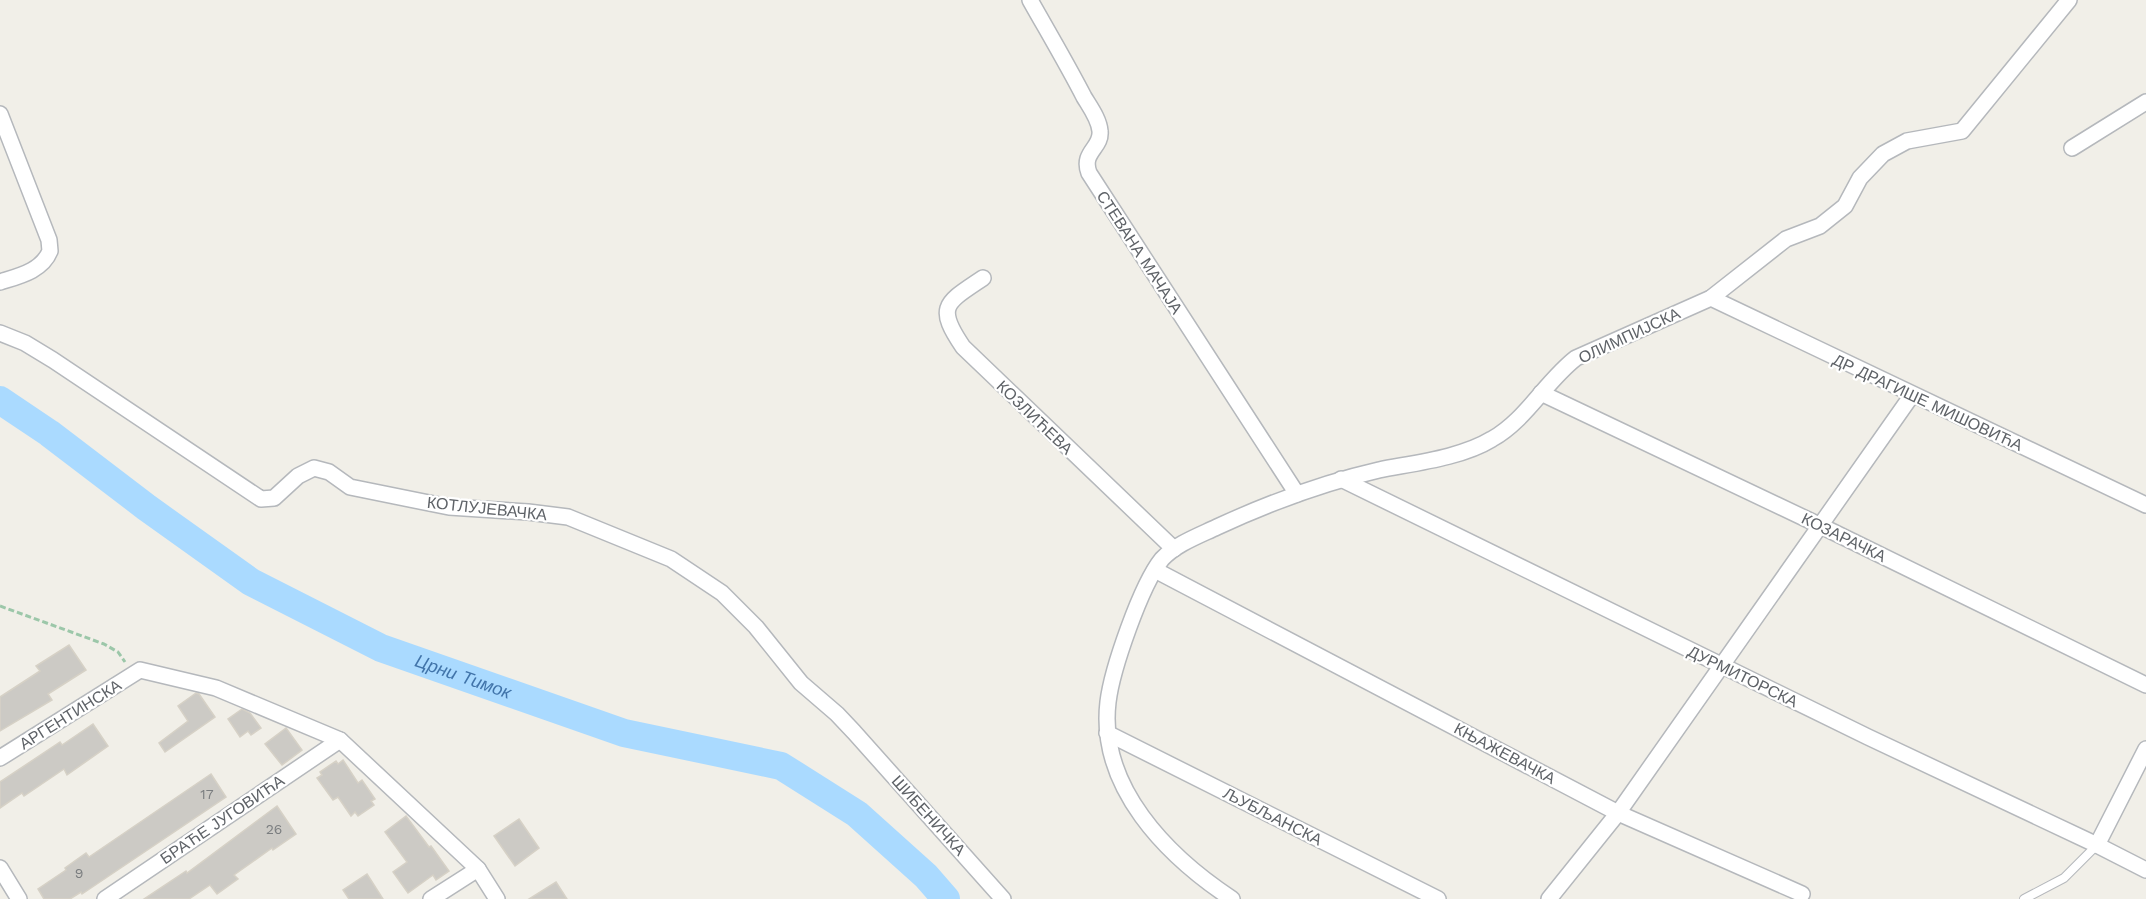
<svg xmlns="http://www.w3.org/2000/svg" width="2146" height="899" viewBox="0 0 2146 899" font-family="'Work Sans',sans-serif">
<rect width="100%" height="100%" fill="#f1efe8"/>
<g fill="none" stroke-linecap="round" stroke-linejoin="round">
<!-- river -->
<path stroke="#aadaff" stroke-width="28" id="s1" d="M0,400l49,33 97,74 105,75 130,66 243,85 157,33 76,48 69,62 20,23"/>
</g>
<!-- building -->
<g fill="#cccac5" stroke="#d6d1c6" stroke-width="1.5">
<polygon points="69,645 86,670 48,694 52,700 0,731 0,697 40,671 36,666"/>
<polygon points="196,693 199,694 215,717 165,752 159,743 188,721 178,706"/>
<polygon points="242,709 250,713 261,728 251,735 248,731 240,737 228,719"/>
<polygon points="93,724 108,746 67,775 64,769 24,796 22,793 0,808 0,782 60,742 62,745"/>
<polygon points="286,728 302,750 282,765 265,744"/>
<polygon points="343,760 358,783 362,780 375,799 371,801 374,805 358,816 355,812 351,816 338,797 333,800 317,778 322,775 320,772 336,761 338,764"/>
<polygon points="211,774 226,797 82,894 81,892 70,899 44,899 38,889 66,870 65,868 86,853 89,857"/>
<polygon points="277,806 296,834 273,850 272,848 234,875 238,879 217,894 210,885 189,899 144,899 186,871 187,873"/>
<polygon points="406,816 429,847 431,846 449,871 436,880 433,875 408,893 393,872 407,862 385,832"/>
<polygon points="519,819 539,848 515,866 494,836"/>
<polygon points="367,874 383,899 349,899 343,890"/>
<polygon points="556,882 567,899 529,899"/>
</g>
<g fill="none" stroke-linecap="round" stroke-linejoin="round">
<!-- lane casing -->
<g stroke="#b5b8bc" stroke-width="10">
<polyline id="lane" points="2024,899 2064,878 2097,845"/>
</g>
<!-- street casing -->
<g stroke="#b5b8bc" stroke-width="18">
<g id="street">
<path d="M1030,0c18,32 37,64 54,97 6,10 15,22 16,34 2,17 -19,21 -11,42l208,321"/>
<path d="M0,114l49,126 1,11c-8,20 -31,25 -50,31"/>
<polyline points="2072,148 2146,102"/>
<path d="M983,278c-37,25 -48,28 -20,69l211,202"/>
<polyline points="1711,298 2146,505"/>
<polyline points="0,333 25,343 53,360 261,499 274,498 298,476 314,468 329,472 350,487 449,507 528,512 568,517 671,559 722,593 756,627 801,683 837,714 854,732 1003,899"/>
<polyline points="1541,393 1819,525 2146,685"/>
<polyline points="1341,479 1868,737 2097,845 2146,870"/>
<polyline points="1155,570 1618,813 1802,894"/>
<polyline points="1107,733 1438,899"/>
<polyline points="0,758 140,670 216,688 340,740 478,869 497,899"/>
<polyline points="2097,845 2146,749"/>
<polyline points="0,868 19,899"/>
<polyline points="105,899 340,740"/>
<polyline points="431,899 478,869"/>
<path d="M1232,899c-65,-43 -134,-112 -124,-197 4,-33 33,-117 54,-143 14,-15 36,-23 55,-32 52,-24 105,-44 162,-57 35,-7 82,-12 113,-31 34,-19 54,-58 84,-81l135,-60 75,-59 34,-13 25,-20 15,-28 23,-24 24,-13 55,-10 107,-131"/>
<polyline points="1549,899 1618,813 1912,395"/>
</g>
</g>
<!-- path -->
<polyline stroke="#9cc7a9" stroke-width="3" stroke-dasharray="6 3" stroke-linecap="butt" points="0,606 104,644 118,652 125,662"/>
<!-- lane -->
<use href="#lane" stroke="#fff" stroke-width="8"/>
<!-- street -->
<use href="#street" stroke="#fff" stroke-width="15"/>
</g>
<g text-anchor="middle" stroke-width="4.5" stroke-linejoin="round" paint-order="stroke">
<!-- number labels -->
<g font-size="14" fill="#7a7d7f">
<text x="207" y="799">17</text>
<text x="274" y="834">26</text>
<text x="79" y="878">9</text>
</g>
<!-- street labels -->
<g font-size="16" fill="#5f6368" stroke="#fff">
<text transform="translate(1140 252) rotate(57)" y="6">СТЕВАНА МАЧАЈА</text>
<text transform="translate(1629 335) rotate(-25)" y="6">ОЛИМПИЈСКА</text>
<text transform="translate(1928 402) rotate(25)" y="6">ДР ДРАГИШЕ МИШОВИЋА</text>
<text transform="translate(1035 417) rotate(44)" y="6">КОЗЛИЋЕВА</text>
<text transform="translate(487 508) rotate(6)" y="6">КОТЛУЈЕВАЧКА</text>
<text transform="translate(1844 537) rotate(26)" y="6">КОЗАРАЧКА</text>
<text transform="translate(1743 676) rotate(26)" y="6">ДУРМИТОРСКА</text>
<text transform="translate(70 714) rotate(-32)" y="6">АРГЕНТИНСКА</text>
<text transform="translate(1505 753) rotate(28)" y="6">КЊАЖЕВАЧКА</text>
<text transform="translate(929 815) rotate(48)" y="6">ШИБЕНИЧКА</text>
<text transform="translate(1273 816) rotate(27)" y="6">ЉУБЉАНСКА</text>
<text transform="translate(222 819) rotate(-34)" y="6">БРАЋЕ ЈУГОВИЋА</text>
</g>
<!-- water labels -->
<g font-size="18" font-style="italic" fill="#4174aa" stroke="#fff">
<text dy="6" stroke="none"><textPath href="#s1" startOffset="543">Црни Тимок</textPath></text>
</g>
</g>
</svg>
